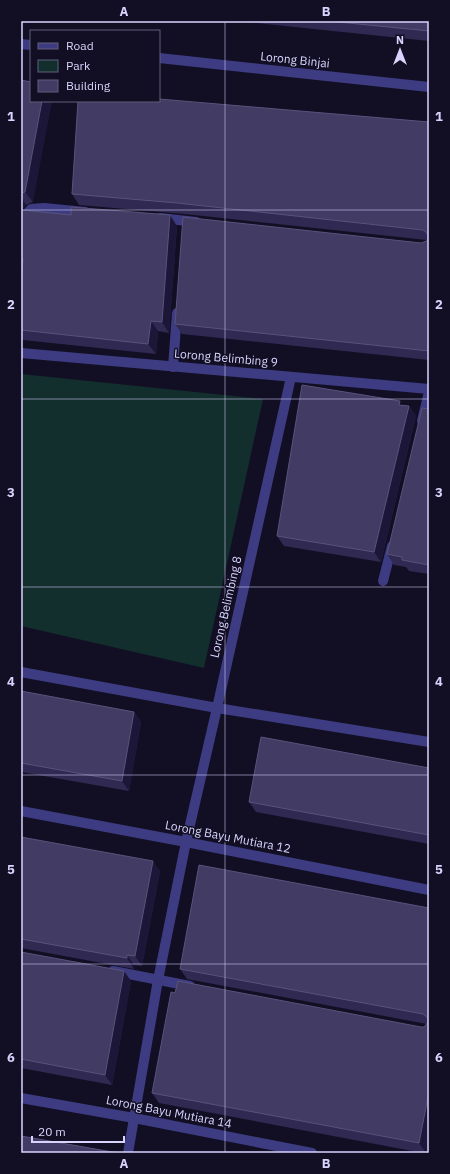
<svg xmlns="http://www.w3.org/2000/svg" width="450" height="1174" viewBox="0 0 450 1174" font-family="'IBM Plex Sans',sans-serif">
<rect width="100%" height="100%" fill="#120f24"/>
<!-- green -->
<polygon fill="#122e2d" points="21,374 263,399 204,668 21,626"/>
<g fill="none" stroke-linecap="round" stroke-linejoin="round">
<!-- minor -->
<g stroke="#3d3c82" stroke-width="10">
<polyline points="21,44 31,45"/>
<polyline points="159,58 429,87"/>
<polyline points="160,218 196,222"/>
<polyline points="21,220 31,209 44,208 85,212"/>
<polyline points="21,353 429,389"/>
<polyline points="173,367 177,313"/>
<polyline points="422,421 429,392"/>
<polyline points="383,581 392,546"/>
<polyline points="21,672 217,708 429,742"/>
<polyline points="21,811 186,842 429,890"/>
<polyline points="113,971 190,986"/>
<polyline points="21,1098 134,1118 312,1153"/>
<polyline points="128,1153 158,980 186,842 217,708 291,377"/>
</g>
</g>
<!-- wall -->
<g fill="#302952">
<polygon points="237,21 429,21 429,41"/>
<polygon points="21,80 33,202 26,205 21,210"/>
<polygon points="429,122 429,360 182,334 175,324 421,243 427,240 185,214 79,205 72,194"/>
<polygon points="21,211 177,226 169,333 158,331 156,354 23,340 21,337 21,278 22,268 21,268"/>
<polygon points="403,405 409,406 416,416 381,562 284,546 277,536"/>
<polygon points="429,409 429,574 409,571 406,567 394,565 387,554"/>
<polygon points="21,691 134,712 141,722 129,791 21,772"/>
<polygon points="429,768 429,844 256,812 249,802"/>
<polygon points="21,837 160,871 142,966 134,965 134,969 21,948"/>
<polygon points="429,908 429,1139 426,1153 423,1153 159,1103 152,1093 424,1027 427,1024 187,979 180,969"/>
<polygon points="21,952 131,981 112,1085 21,1068"/>
</g>
<!-- shaded-wall -->
<g fill="#1c1738">
<polygon points="42,101 52,101 33,202 25,192"/>
<polygon points="21,197 26,205 21,210"/>
<polygon points="170,215 177,226 169,333 162,322"/>
<polygon points="151,321 158,331 156,354 148,344"/>
<polygon points="409,406 416,416 381,562 374,552"/>
<polygon points="134,712 141,722 129,791 122,781"/>
<polygon points="153,861 160,871 142,966 135,956"/>
<polygon points="127,955 134,965 134,969 127,958"/>
<polygon points="124,971 131,981 112,1085 105,1075"/>
<polygon points="429,1092 429,1139 426,1153 419,1143"/>
</g>
<!-- building -->
<g fill="#423b64" stroke="#59537c">
<polygon points="328,21 429,21 429,31"/>
<polygon points="21,80 31,82 31,101 42,101 25,192 21,193"/>
<polygon points="159,99 429,122 429,351 175,324 183,217 421,243 427,241 428,238 428,235 426,232 423,230 177,203 72,194 78,101 159,101"/>
<polygon points="71,207 170,215 162,322 151,321 148,344 21,330 21,278 23,259 21,259 21,211 22,210 71,215"/>
<polygon points="302,385 400,401 399,405 409,406 374,552 277,536"/>
<polygon points="422,408 429,409 429,565 402,560 402,557 387,554"/>
<polygon points="21,691 134,712 122,781 21,763"/>
<polygon points="261,737 429,768 429,835 249,802"/>
<polygon points="21,837 153,861 135,956 127,955 127,958 21,939"/>
<polygon points="199,865 429,908 429,1092 419,1143 152,1093 171,992 175,993 178,981 421,1027 424,1027 428,1022 428,1018 423,1014 180,969"/>
<polygon points="21,952 124,971 105,1075 21,1059"/>
<polygon points="21,1136 118,1153 21,1153"/>
</g>
<!-- grid -->
<path fill="none" stroke="#d8d4fe" stroke-width="1" stroke-opacity="0.55" d="M225,21v1132M21,210h408M21,399h408M21,587h408M21,775h408M21,964h408"/>
<g text-anchor="middle" stroke-width="3" stroke-linejoin="round" paint-order="stroke">
<!-- street labels -->
<g font-size="12" fill="#d8d4fe" stroke="#120f24">
<text transform="translate(295 60) rotate(6)" y="4">Lorong Binjai</text>
<text transform="translate(226 358) rotate(5)" y="4">Lorong Belimbing 9</text>
<text transform="translate(226 607) rotate(-77)" y="4">Lorong Belimbing 8</text>
<text transform="translate(228 837) rotate(11)" y="4">Lorong Bayu Mutiara 12</text>
<text transform="translate(169 1112) rotate(11)" y="4">Lorong Bayu Mutiara 14</text>
</g>
</g>
<!-- border -->
<rect width="450" height="1174" fill="none" stroke="#120f24" stroke-width="44"/>
<!-- legend -->
<rect x="30" y="30" width="130" height="72" fill="#120f24" stroke="#615e7b"/>
<rect x="38" y="43" width="20" height="6" fill="#3d3c82" stroke="#615e7b"/>
<text x="66" y="50" font-size="12" fill="#d8d4fe">Road</text>
<rect x="38" y="60" width="20" height="12" fill="#122e2d" stroke="#615e7b"/>
<text x="66" y="70" font-size="12" fill="#d8d4fe">Park</text>
<rect x="38" y="80" width="20" height="12" fill="#423b64" stroke="#615e7b"/>
<text x="66" y="90" font-size="12" fill="#d8d4fe">Building</text>
<!-- north arrow -->
<g transform="translate(400 50)" stroke="#120f24" stroke-width="3" paint-order="stroke">
<path d="M0-3L7 15L0 10L-7 15Z" fill="#d8d4fe"/>
<text y="-6" font-size="11" font-weight="bold" text-anchor="middle" fill="#d8d4fe">N</text>
</g>
<!-- scale -->
<path d="M32 1136v6h92v-6" fill="none" stroke="#d8d4fe" stroke-width="2"/>
<text x="38" y="1136" font-size="12" fill="#d8d4fe" stroke="#120f24" stroke-width="3" paint-order="stroke">20 m</text>
<rect x="22" y="22" width="406" height="1130" fill="none" stroke="#d8d4fe" stroke-width="1.5"/>
<g font-size="13" text-anchor="middle" font-weight="bold" fill="#d8d4fe">
<text x="124" y="16">A</text>
<text x="326" y="16">B</text>
<text x="11" y="121">1</text>
<text x="439" y="121">1</text>
<text x="11" y="309">2</text>
<text x="439" y="309">2</text>
<text x="11" y="497">3</text>
<text x="439" y="497">3</text>
<text x="11" y="686">4</text>
<text x="439" y="686">4</text>
<text x="11" y="874">5</text>
<text x="439" y="874">5</text>
<text x="11" y="1062">6</text>
<text x="439" y="1062">6</text>
<text x="124" y="1168">A</text>
<text x="326" y="1168">B</text>
</g>
</svg>
